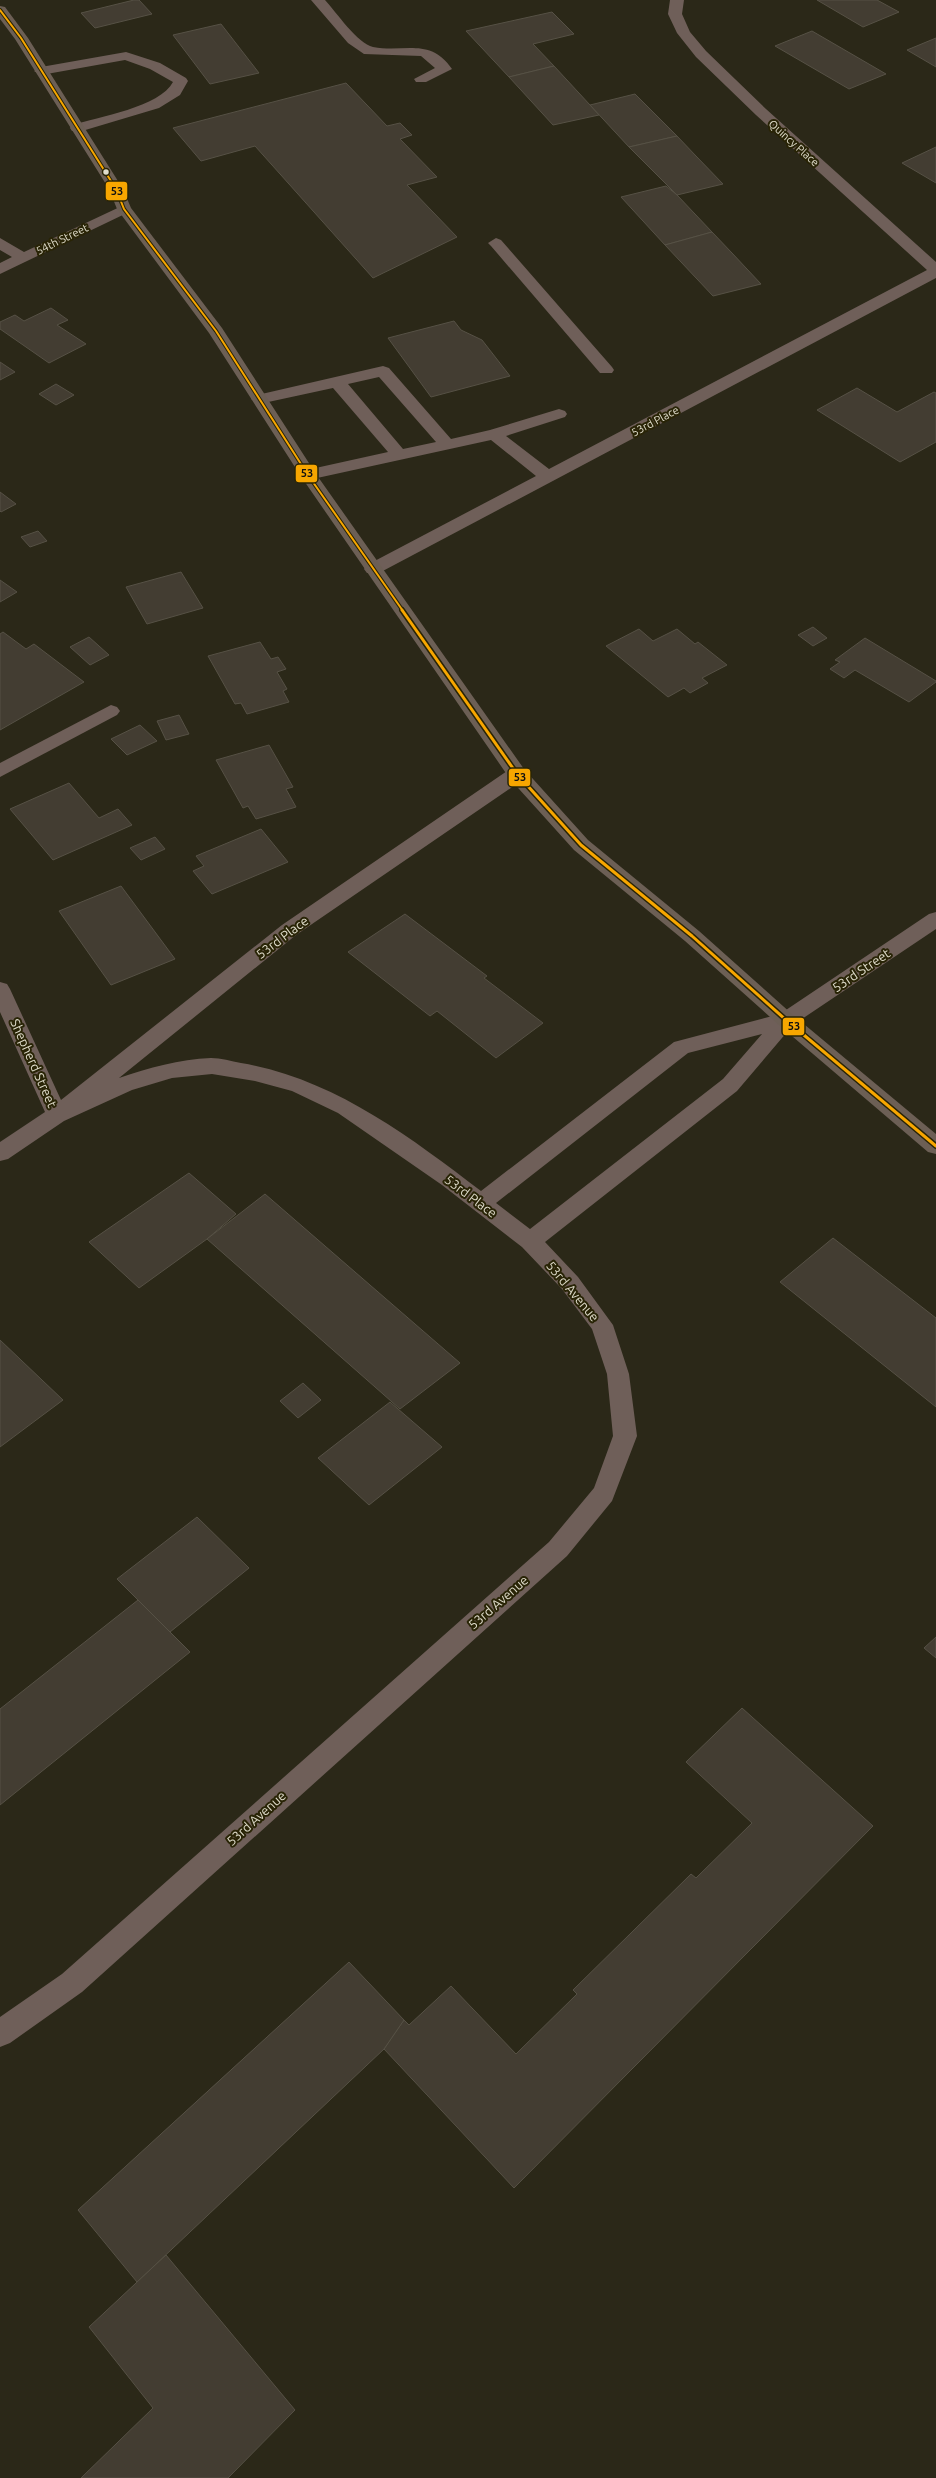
<svg xmlns="http://www.w3.org/2000/svg" width="936" height="2478" viewBox="0 0 936 2478" font-family="Ubuntu,sans-serif">
<rect width="100%" height="100%" fill="#2b2818"/>
<!-- building -->
<g fill="#433d32" stroke="#565145">
<polygon points="134,0 139,0 152,14 95,28 81,13"/>
<polygon points="817,0 877,0 899,12 863,27"/>
<polygon points="552,12 574,34 533,44 554,66 509,77 466,31"/>
<polygon points="221,24 259,73 210,84 173,35"/>
<polygon points="812,31 886,74 849,89 775,46"/>
<polygon points="936,38 936,67 907,50"/>
<polygon points="554,66 590,105 599,115 553,125 509,77"/>
<polygon points="346,83 387,126 400,123 412,135 400,139 437,177 407,185 457,237 373,278 255,146 201,161 173,128"/>
<polygon points="635,94 677,136 629,147 590,105"/>
<polygon points="677,136 696,156 723,184 677,195 629,147"/>
<polygon points="936,147 936,183 902,163"/>
<polygon points="666,186 677,195 712,232 665,245 621,197"/>
<polygon points="712,232 732,253 761,284 713,296 665,245"/>
<polygon points="51,308 68,320 57,325 86,344 49,363 0,329 0,322 15,315 24,321"/>
<polygon points="454,321 461,330 482,340 510,376 431,397 388,338"/>
<polygon points="0,362 15,372 0,380"/>
<polygon points="56,384 74,395 56,405 39,394"/>
<polygon points="857,388 897,412 934,392 936,393 936,442 900,462 817,410"/>
<polygon points="0,492 16,504 1,512 0,511"/>
<polygon points="38,531 47,541 30,547 21,537"/>
<polygon points="181,572 203,608 147,624 126,587"/>
<polygon points="0,580 17,592 0,602"/>
<polygon points="813,627 827,638 813,646 798,635"/>
<polygon points="639,629 653,641 677,629 695,644 698,642 727,665 702,678 708,683 690,693 684,688 668,697 606,646"/>
<polygon points="3,632 26,649 34,644 84,682 0,730 0,634"/>
<polygon points="89,637 109,655 90,665 70,647"/>
<polygon points="865,638 936,681 936,682 909,702 855,670 844,678 830,669 840,662 835,660"/>
<polygon points="260,642 271,659 278,657 286,669 277,672 287,689 283,691 289,702 247,714 241,703 235,704 208,656"/>
<polygon points="179,715 189,734 166,740 157,721"/>
<polygon points="140,725 157,741 127,755 111,739"/>
<polygon points="269,745 293,787 286,789 296,807 256,819 248,806 243,808 216,760"/>
<polygon points="69,783 99,818 118,809 132,825 53,860 10,809"/>
<polygon points="261,829 288,862 212,894 193,871 204,866 196,856"/>
<polygon points="155,837 165,849 141,860 130,848"/>
<polygon points="121,886 175,959 111,985 59,911"/>
<polygon points="405,914 487,976 484,978 543,1023 496,1058 437,1011 430,1016 348,952"/>
<polygon points="189,1173 236,1214 207,1239 139,1288 89,1242"/>
<polygon points="265,1194 460,1363 400,1409 207,1239"/>
<polygon points="833,1238 936,1318 936,1407 780,1282"/>
<polygon points="0,1340 63,1400 0,1447"/>
<polygon points="303,1383 321,1400 298,1418 280,1401"/>
<polygon points="390,1402 442,1447 369,1505 318,1458"/>
<polygon points="197,1517 249,1568 170,1632 117,1579"/>
<polygon points="138,1600 190,1652 0,1805 0,1709"/>
<polygon points="936,1637 936,1658 924,1648"/>
<polygon points="742,1708 873,1826 514,2188 384,2049 404,2020 409,2025 451,1986 516,2054 577,1994 573,1990 691,1874 696,1878 752,1823 686,1762"/>
<polygon points="349,1962 404,2020 384,2049 137,2282 78,2210"/>
<polygon points="166,2255 295,2410 228,2478 81,2478 153,2408 89,2327"/>
</g>
<g fill="none" stroke-linecap="round" stroke-linejoin="round">
<!-- minor -->
<g fill="#6f5f59" fill-rule="evenodd">
<path d="M311,0h14c11,12 33,44 48,47 31,6 57,-10 79,22l-26,13h-10l-2,-3 21,-11 -14,-12 -57,-2 -16,-11z"/>
<path d="M670,0h14l-2,14 8,18 16,19 60,58 170,153v16l-557,295h-12l-3,-4 3,-4 169,-89 -45,-36 -183,40 -6,-1 -2,-4 2,-4 86,-19 -55,-64 -74,16 -8,-5 2,-3 130,-30 6,2 62,71 39,-9 69,-21 6,2 2,3 -2,3 -59,19 43,33 378,-199 -171,-155 -60,-58 -19,-24 -9,-19zM379,377l57,65 -33,7 -55,-65z"/>
<path d="M126,52l34,11 26,15 2,3 -8,14 -21,13 -77,23h-10l-2,-3 2,-3c26,-8 88,-18 101,-43l-23,-13 -25,-9 -84,15 -7,-4 7,-4z"/>
<polygon points="124,205 129,206 131,209 129,212 0,274 0,263 12,257 0,250 0,238 24,252"/>
<polygon points="496,238 501,240 612,367 614,370 612,373 600,373 491,246 488,243"/>
<polygon points="111,705 117,707 120,711 117,715 0,777 0,763"/>
<path d="M517,768l7,1 2,5 -2,5 -228,156 -177,143c30,-10 60,-19 92,-20 10,0 20,3 30,5 91,15 168,73 240,128l193,-149 106,-28 149,-100 7,-2v17l-143,96 -56,66 -192,151 33,35 35,48 16,49 8,62 -25,65 -45,55 -485,436 -72,51 -10,4v-30l62,-43 487,-432 45,-54 19,-52 -6,-62 -15,-45 -30,-40 -40,-42 -80,-62 -104,-72 -46,-22 -37,-10 -43,-7 -40,4 -40,12 -68,31 -56,38 -8,2v-19l45,-30 -45,-100v-30l7,2 3,5 51,111 221,-175 228,-156zM762,1034l-39,45 -193,150 -34,-26 192,-150z"/>
</g>
<!-- major -->
<polygon fill="#6c5f55" fill-rule="evenodd" points="0,6 5,7 28,38 123,189 131,208 222,328 316,474 524,769 588,840 699,931 793,1015 936,1134 936,1154 928,1152 779,1025 685,941 574,850 510,779 300,475 209,333 117,209 109,189 15,39 0,19"/>
<!-- bus-1-far1 casing -->
<g stroke="#292406" stroke-width="4">
<polyline id="bus-1-far1" points="0,10 21,38 116,189 124,209 216,331 308,475 403,611"/>
</g>
<!-- bus-1 casing -->
<g stroke="#292406" stroke-width="6">
<polyline id="bus-1" points="402,610 517,774 581,845 692,936 786,1020 936,1146"/>
</g>
<!-- bus-1-far1 -->
<use href="#bus-1-far1" stroke="#f7a600" stroke-width="2"/>
<!-- bus-1 -->
<use href="#bus-1" stroke="#f7a600" stroke-width="3"/>
</g>
<!-- markers -->
<circle fill="#e0ddcc" stroke="#292406" stroke-width="1.5" cx="106" cy="172" r="3.5"/>
<g text-anchor="middle" stroke-width="4" stroke-linejoin="round" paint-order="stroke">
<!-- far-street labels -->
<g font-size="11" fill="#e0ddcc" stroke="#292406">
<text transform="translate(794 143) rotate(42)" y="4">Quincy Place</text>
<text transform="translate(62 239) rotate(-26)" y="4">54th Street</text>
<text transform="translate(655 421) rotate(-28)" y="4">53rd Place</text>
</g>
<!-- street labels -->
<g font-size="13" fill="#e0ddcc" stroke="#292406">
<text transform="translate(282 937) rotate(-37)" y="5">53rd Place</text>
<text transform="translate(861 970) rotate(-34)" y="5">53rd Street</text>
<text transform="translate(34 1063) rotate(66)" y="5">Shepherd Street</text>
<text transform="translate(471 1196) rotate(37)" y="5">53rd Place</text>
<text transform="translate(573 1291) rotate(50)" y="5">53rd Avenue</text>
<text transform="translate(498 1602) rotate(-41)" y="5">53rd Avenue</text>
<text transform="translate(256 1818) rotate(-42)" y="5">53rd Avenue</text>
</g>
</g>
<g stroke="#292406" stroke-width="1.5">
<rect x="105" y="181" width="23" height="20" rx="4" fill="#f7a600"/>
<rect x="295" y="464" width="23" height="19" rx="4" fill="#f7a600"/>
<rect x="508" y="768" width="23" height="19" rx="4" fill="#f7a600"/>
<rect x="782" y="1017" width="23" height="19" rx="4" fill="#f7a600"/>
</g>
<g font-size="11" text-anchor="middle" font-weight="bold" fill="#111">
<text x="117" y="195">53</text>
<text x="307" y="477">53</text>
<text x="520" y="781">53</text>
<text x="794" y="1030">53</text>
</g>
</svg>
